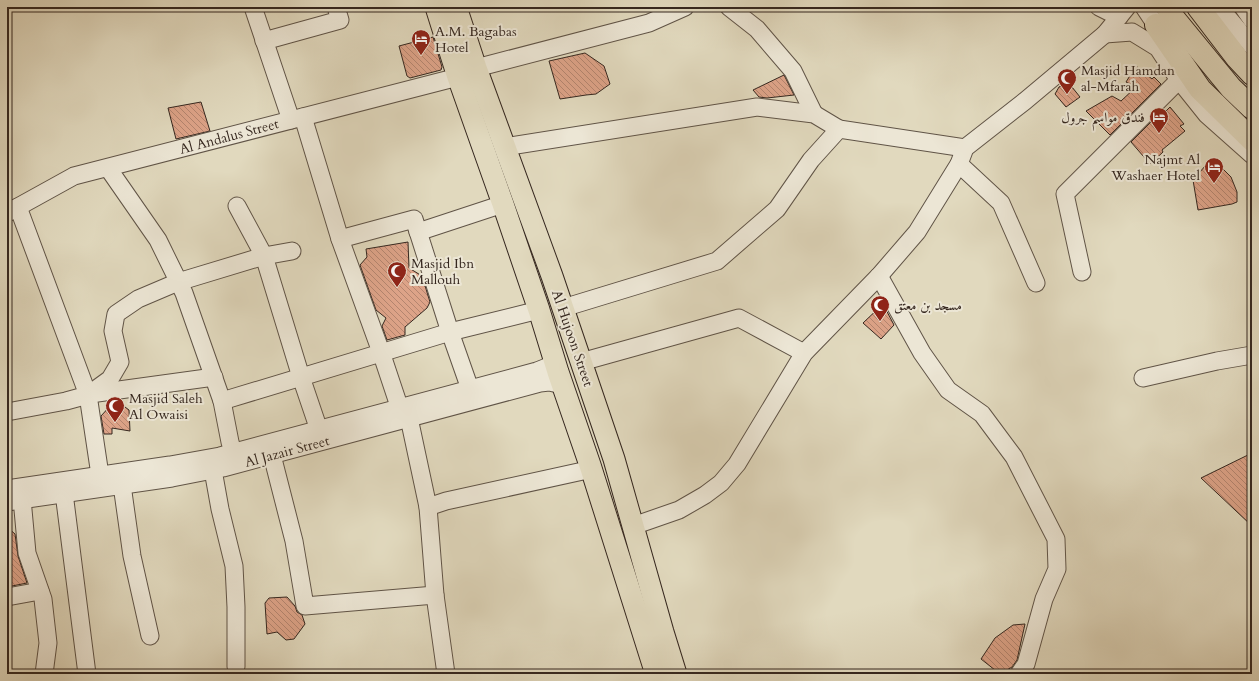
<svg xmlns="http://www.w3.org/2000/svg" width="1259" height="681" viewBox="0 0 1259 681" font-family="Cardo,Amiri,serif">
<defs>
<pattern id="building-back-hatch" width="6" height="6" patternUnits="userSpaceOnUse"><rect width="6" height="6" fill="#dda388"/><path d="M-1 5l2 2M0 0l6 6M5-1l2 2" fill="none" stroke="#b4856f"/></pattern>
</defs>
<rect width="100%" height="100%" fill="#e1d9be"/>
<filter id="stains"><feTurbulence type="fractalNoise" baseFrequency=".005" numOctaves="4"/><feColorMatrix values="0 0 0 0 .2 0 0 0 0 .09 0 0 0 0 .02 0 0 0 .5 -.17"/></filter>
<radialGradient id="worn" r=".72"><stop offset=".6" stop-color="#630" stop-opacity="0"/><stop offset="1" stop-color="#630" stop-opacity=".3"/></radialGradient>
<!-- building -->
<g fill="url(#building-back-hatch)" stroke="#35271f">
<polygon points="433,37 442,67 441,70 410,78 407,76 399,46"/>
<polygon points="585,53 604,66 610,84 596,94 586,95 560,99 549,61"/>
<polygon points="1136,66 1152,79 1154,77 1161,84 1110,135 1086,111 1112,96 1121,101 1136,87 1126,82"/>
<polygon points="784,75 794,95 767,98 759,97 753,90"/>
<polygon points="1068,82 1080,97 1066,107 1055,94 1059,87"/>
<polygon points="201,102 210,131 176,139 168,108"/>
<polygon points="1170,107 1184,124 1180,126 1185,131 1162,150 1163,152 1150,164 1131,142 1164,109 1166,111"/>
<polygon points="1212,158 1231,177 1237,192 1237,202 1232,204 1198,210 1193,180"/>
<polygon points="408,242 409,268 422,276 430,302 427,308 405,327 405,335 387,340 382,326 386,318 376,310 360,265 367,257 366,249"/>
<polygon points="883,304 894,325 881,339 863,323"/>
<polygon points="121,404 129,410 130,431 112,428 112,434 104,434 101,416 111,405"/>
<polygon points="1252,453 1252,526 1201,478"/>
<polygon points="7,527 15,534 18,556 27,583 7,587"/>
<polygon points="287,597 295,606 297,612 302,615 305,624 294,639 286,640 277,632 267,634 265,603 269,598"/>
<polygon points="1025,624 1017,660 1012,667 1000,674 981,659 995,638 1013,625"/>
</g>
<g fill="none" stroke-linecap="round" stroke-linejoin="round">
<!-- minor casing -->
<g stroke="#605447" stroke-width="19">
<g id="minor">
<polyline points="253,7 291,120"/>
<polyline points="729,7 757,29 793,71 814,114"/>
<polyline points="1099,7 1119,17"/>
<polyline points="1144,7 1156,25 1157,38"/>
<polyline points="1219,7 1252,46"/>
<polyline points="1243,7 1252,20"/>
<polyline points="1105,34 1132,32 1158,48 1179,80 1207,115 1252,155"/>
<polyline points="264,41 340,20 336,7"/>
<polyline points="476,68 649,23 685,7"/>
<polyline points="303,117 340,239 381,352 403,418"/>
<polyline points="504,147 757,107 814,114 839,129"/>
<polyline points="959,164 1001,203 1036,283"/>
<polyline points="108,168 158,240 184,293 222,401 230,442 233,452"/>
<polyline points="237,206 264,256 301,377 319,430"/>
<polyline points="18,207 88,395 100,475"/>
<polyline points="7,213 74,176 458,77"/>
<polyline points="418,232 503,204"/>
<polyline points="340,239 414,219 450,332 470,389"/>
<polyline points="1082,272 1065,194 1179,80"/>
<polyline points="879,276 922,353 948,390 982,414 1014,457 1056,539 1057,569 1044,599 1026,664 1019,674"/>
<polyline points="563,308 717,261 777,209 811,160 839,129 965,148"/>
<polyline points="581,362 739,318 804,353"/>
<polyline points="1143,378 1217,361 1252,355"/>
<polyline points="90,394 214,377"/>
<polyline points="222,401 450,332 539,310"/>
<polyline points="7,412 66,401 88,395 110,379 120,362 113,331 116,314 138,299 178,282 264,256 292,251"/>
<polyline points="409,418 428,507 435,595 446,674"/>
<polyline points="272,455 294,541 305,606 435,595"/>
<polyline points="213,470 220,509 234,566 236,607 236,667"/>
<polyline points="122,485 132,556 150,636"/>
<polyline points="7,489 170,465 220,456 537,371 547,367 554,360"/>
<polyline points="64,493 87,674"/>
<polyline points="22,499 27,553 43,599 48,643 44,674"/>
<polyline points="7,502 172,478 223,468 540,383 549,382 563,385"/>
<polyline points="428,507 446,501 592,469"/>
<polyline points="633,526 679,510 705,495 721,483 737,464 804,353 879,276 917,232 959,164 965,148 1025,101 1105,34 1127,7"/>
<polyline points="7,597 40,591"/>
</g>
</g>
<!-- major casing -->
<g stroke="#35271f" stroke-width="23">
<g id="major">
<polyline points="436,7 458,77 503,204 539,310 558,372 590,465 656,674"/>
<polyline points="456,7 476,68 552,276 614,459 663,632 676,674"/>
</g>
</g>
<!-- highway casing -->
<g stroke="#35271f" stroke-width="24">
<g id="highway">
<polyline points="1167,7 1172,16 1231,88 1252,108"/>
<polyline points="1198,7 1237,58 1252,74"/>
<polyline points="1156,25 1200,89 1252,140"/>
</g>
</g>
<!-- minor -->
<use href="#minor" stroke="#ece6d5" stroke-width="17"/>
<!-- major -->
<use href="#major" stroke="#e1d9be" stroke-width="21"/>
<!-- highway -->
<use href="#highway" stroke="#e1d9be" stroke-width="22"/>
</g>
<!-- icons -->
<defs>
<g id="hotel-pin" transform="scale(1)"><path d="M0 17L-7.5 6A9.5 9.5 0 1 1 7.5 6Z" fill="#8f2418" stroke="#ece6d5"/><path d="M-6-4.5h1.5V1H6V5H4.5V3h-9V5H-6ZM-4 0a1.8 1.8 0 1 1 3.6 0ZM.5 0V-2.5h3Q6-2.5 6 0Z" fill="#fff"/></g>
<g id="mosque-pin" transform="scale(1)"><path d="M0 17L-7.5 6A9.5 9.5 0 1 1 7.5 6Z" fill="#8f2418" stroke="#ece6d5"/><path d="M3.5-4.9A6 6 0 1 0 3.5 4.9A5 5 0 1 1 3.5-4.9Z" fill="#fff"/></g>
</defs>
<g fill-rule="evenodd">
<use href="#hotel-pin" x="421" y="39"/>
<use href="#mosque-pin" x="1067" y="78"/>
<use href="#hotel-pin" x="1159" y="117"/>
<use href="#hotel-pin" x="1214" y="167"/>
<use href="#mosque-pin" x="397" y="271"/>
<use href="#mosque-pin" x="880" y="305"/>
<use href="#mosque-pin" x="115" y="406"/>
</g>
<g text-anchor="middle" stroke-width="4" stroke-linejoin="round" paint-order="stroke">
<!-- poi labels -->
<g font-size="14" fill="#35271f" stroke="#ece6d5" text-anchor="start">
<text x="435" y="36">A.M. Bagabas<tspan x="435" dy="16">Hotel</tspan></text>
<text x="1081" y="75">Masjid Hamdan<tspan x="1081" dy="16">al-Mfarah</tspan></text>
<text x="1145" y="122" text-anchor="end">فندق مواسم جرول</text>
<text x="1200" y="164" text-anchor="end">Najmt Al<tspan x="1200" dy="16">Washaer Hotel</tspan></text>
<text x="411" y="268">Masjid Ibn<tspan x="411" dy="16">Mallouh</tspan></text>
<text x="894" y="310">مسجد بن معتق</text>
<text x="129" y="403">Masjid Saleh<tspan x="129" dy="16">Al Owaisi</tspan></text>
</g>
<!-- street labels -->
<g font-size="14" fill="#35271f" stroke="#ece6d5">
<text transform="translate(229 136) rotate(-15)" y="5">Al Andalus Street</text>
<text transform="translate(573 338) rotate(71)" y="5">Al Hujoon Street</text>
<text transform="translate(287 451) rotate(-15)" y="5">Al Jazair Street</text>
</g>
</g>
<!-- margin -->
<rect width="1259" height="681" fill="none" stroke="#e1d9be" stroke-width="24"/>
<rect x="8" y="8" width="1243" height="665" fill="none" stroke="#35271f" stroke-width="2"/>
<rect x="12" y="12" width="1235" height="657" fill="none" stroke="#35271f"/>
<rect width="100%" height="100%" filter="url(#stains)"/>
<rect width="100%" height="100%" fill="url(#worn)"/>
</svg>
